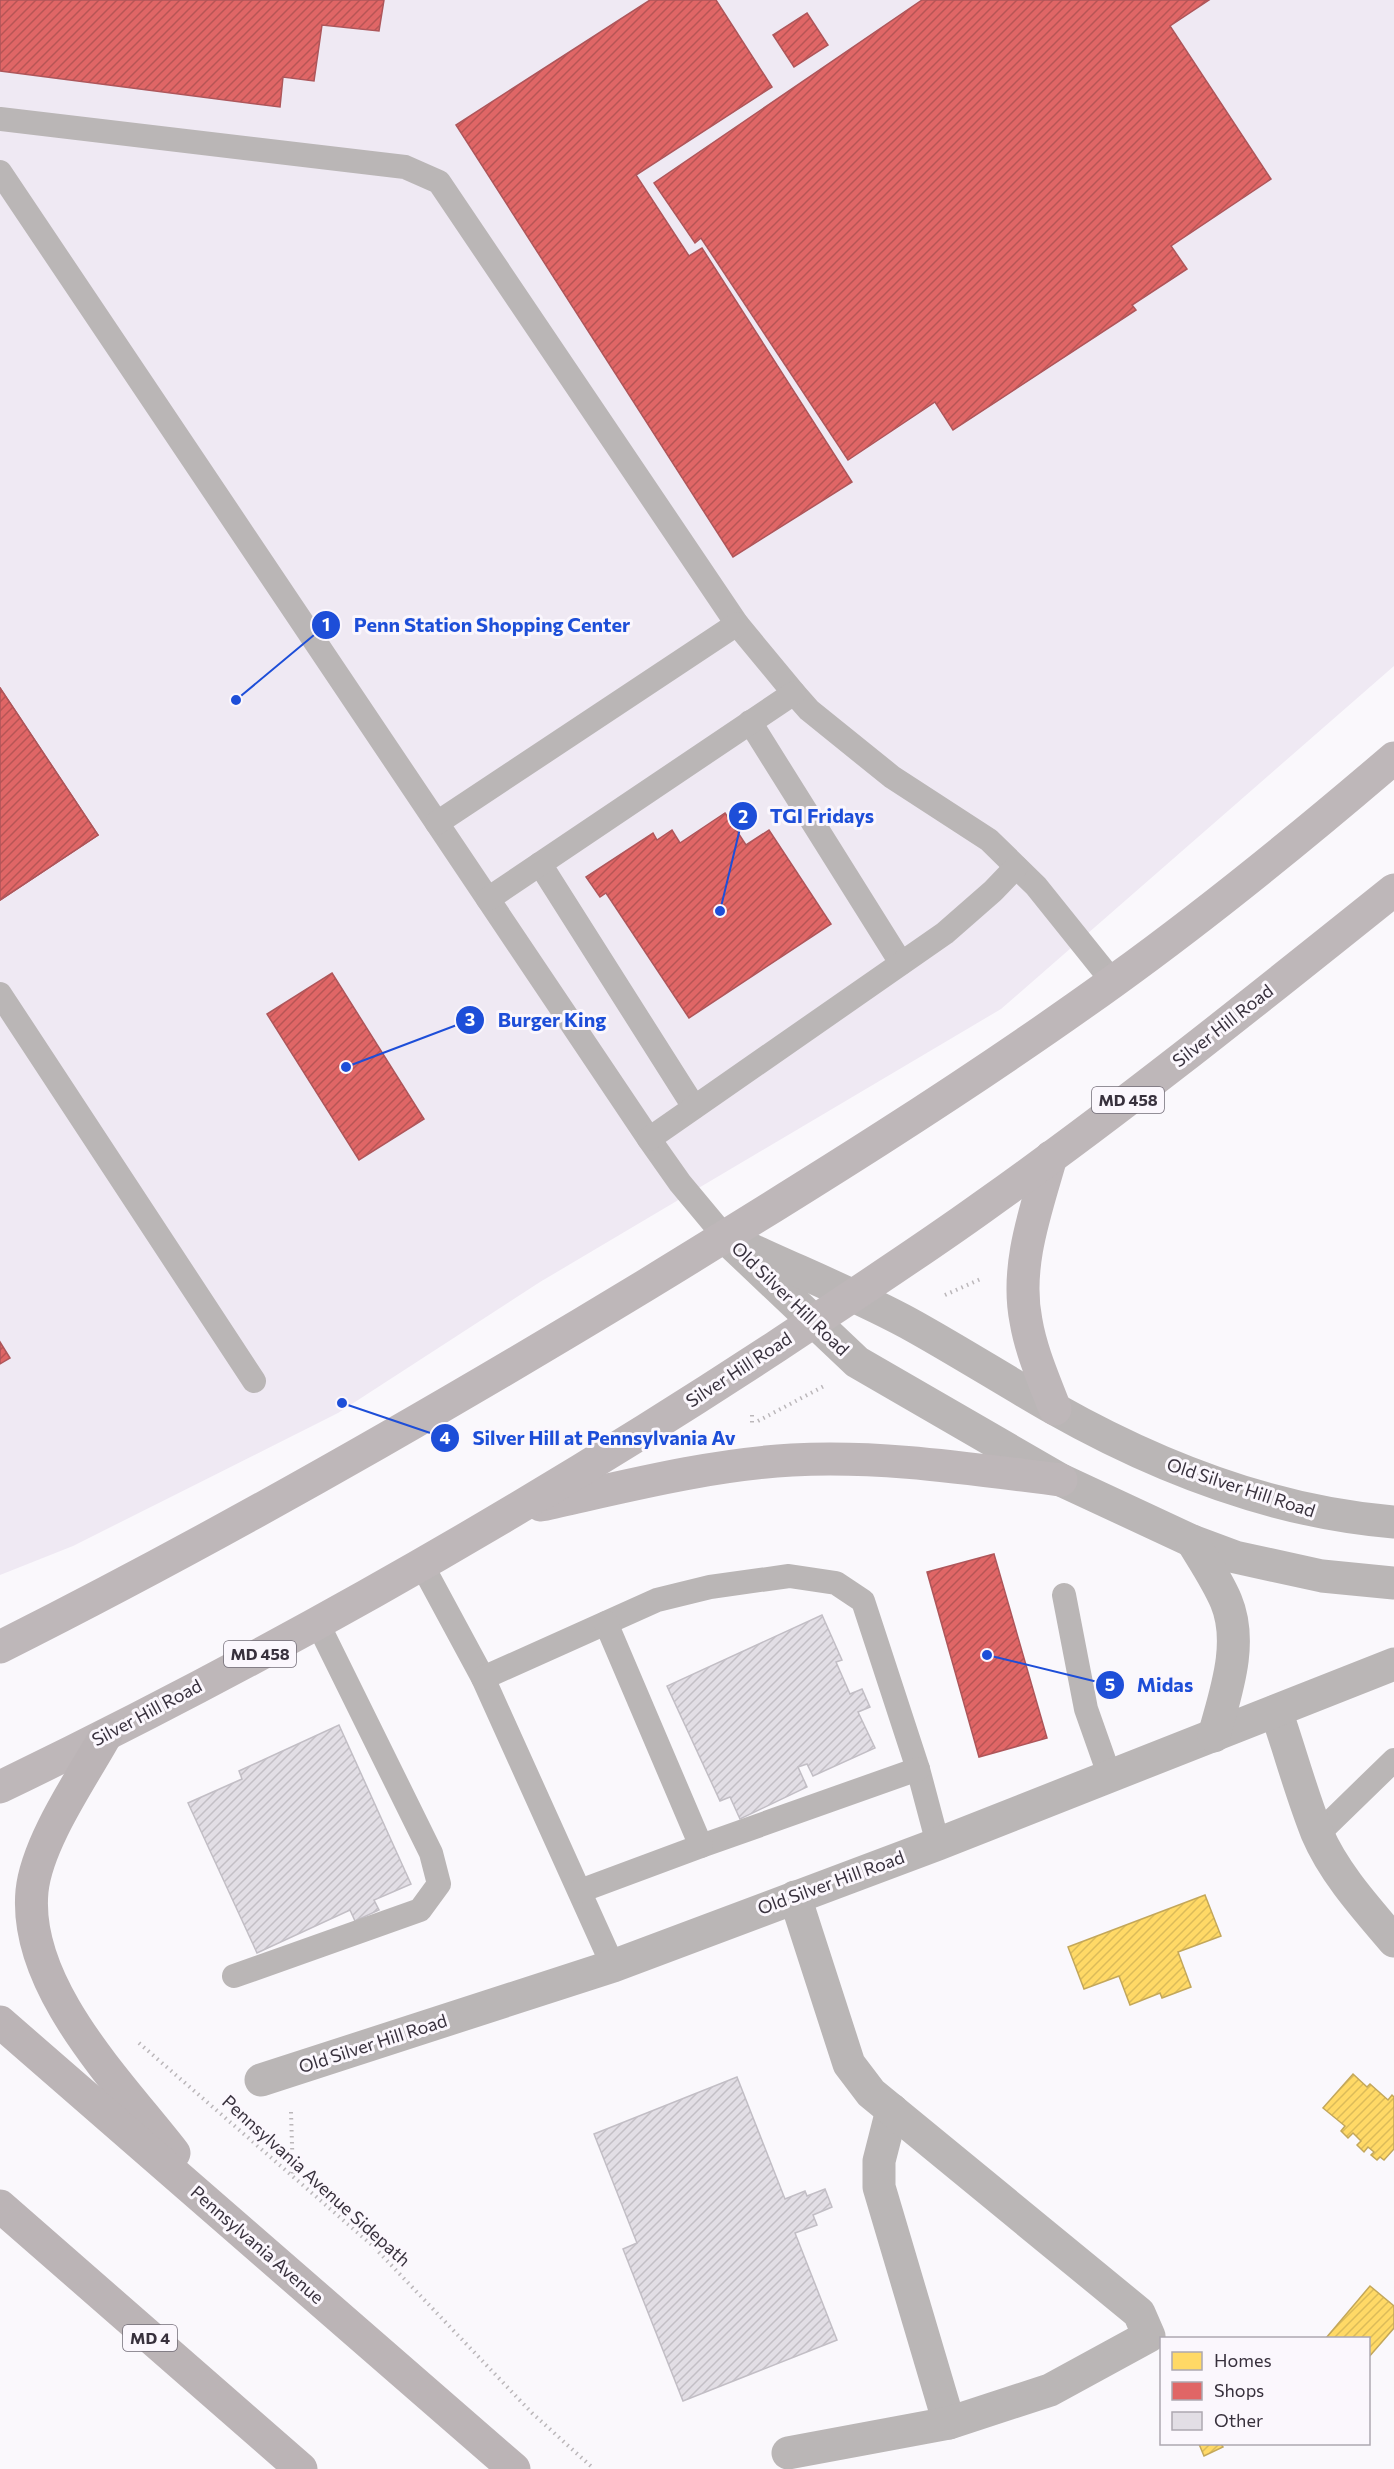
<svg xmlns="http://www.w3.org/2000/svg" width="1394" height="2469" viewBox="0 0 1394 2469" font-family="Commissioner,sans-serif">
<defs>
<pattern id="homes-hatch" width="6" height="6" patternUnits="userSpaceOnUse" patternTransform="scale(1.5)"><rect width="6" height="6" fill="#ffd966"/><path d="M-1 1l2-2M0 6l6-6M5 7l2-2" fill="none" stroke="#dbbb59"/></pattern>
<pattern id="shops-hatch" width="6" height="6" patternUnits="userSpaceOnUse" patternTransform="scale(1.5)"><rect width="6" height="6" fill="#e06666"/><path d="M-1 1l2-2M0 6l6-6M5 7l2-2" fill="none" stroke="#b75555"/></pattern>
<pattern id="building-hatch" width="6" height="6" patternUnits="userSpaceOnUse" patternTransform="scale(1.5)"><rect width="6" height="6" fill="#e2dee5"/><path d="M-1 1l2-2M0 6l6-6M5 7l2-2" fill="none" stroke="#c3bfc5"/></pattern>
</defs>
<rect width="100%" height="100%" fill="#faf8fc"/>
<!-- built -->
<polygon fill="#efe9f3" points="0,0 1394,0 1394,666 1001,1009 540,1282 338,1413 73,1546 0,1575"/>
<!-- homes -->
<g fill="url(#homes-hatch)" stroke="#c3a75a" stroke-width="1.5">
<polygon points="1205,1895 1221,1936 1178,1952 1191,1987 1162,1998 1160,1993 1130,2005 1119,1976 1084,1989 1068,1947"/>
<polygon points="1353,2074 1367,2087 1370,2084 1388,2100 1392,2095 1394,2097 1394,2149 1384,2160 1380,2157 1377,2160 1371,2155 1374,2152 1368,2147 1364,2152 1357,2145 1361,2141 1353,2133 1348,2138 1341,2131 1345,2126 1323,2108"/>
<polygon points="1370,2286 1394,2306 1394,2328 1368,2358 1368,2338 1326,2338"/>
<polygon points="1199,2444 1221,2444 1223,2447 1204,2456"/>
</g>
<!-- shops -->
<g fill="url(#shops-hatch)" stroke="#ae565a" stroke-width="1.5">
<polygon points="0,0 384,0 379,31 322,25 314,81 283,77 280,107 0,71"/>
<polygon points="650,0 716,0 772,87 636,175 689,256 702,248 852,482 733,557 456,125"/>
<polygon points="922,0 1209,0 1170,26 1271,179 1171,246 1187,269 1132,305 1136,310 953,430 935,402 848,460 701,238 695,243 654,183"/>
<polygon points="807,13 828,45 794,67 773,35"/>
<polygon points="0,688 98,835 0,900"/>
<polygon points="0,688 98,835 0,900"/>
<polygon points="725,813 746,845 769,830 831,924 689,1018 606,893 600,897 586,877 653,833 657,840 672,830 680,843"/>
<polygon points="332,973 424,1119 359,1160 267,1014"/>
<polygon points="0,1342 10,1358 0,1364"/>
<polygon points="994,1554 1047,1738 979,1757 927,1572"/>
</g>
<!-- building -->
<g fill="url(#building-hatch)" stroke="#c2bec5" stroke-width="1.5">
<polygon points="822,1615 842,1660 836,1662 850,1694 862,1689 870,1707 858,1712 875,1748 813,1776 807,1764 798,1767 807,1787 740,1819 730,1797 720,1801 667,1686"/>
<polygon points="339,1725 411,1884 374,1900 379,1910 355,1921 350,1910 257,1953 188,1803 242,1779 239,1771"/>
<polygon points="737,2077 785,2199 805,2191 807,2196 825,2189 832,2207 813,2215 817,2225 795,2233 837,2340 683,2401 623,2249 637,2243 594,2134"/>
</g>
<g fill="none" stroke-linecap="round" stroke-linejoin="round">
<!-- path -->
<g stroke="#bbb7ba" stroke-width="4" stroke-dasharray="1.5 4.5" stroke-linecap="butt">
<polyline points="945,1295 983,1278"/>
<polyline points="752,1415 752,1425"/>
<polyline points="758,1421 826,1385"/>
<polyline points="139,2043 373,2246 532,2413 594,2469"/>
<polyline points="291,2112 293,2176"/>
</g>
<!-- service -->
<g stroke="#bab6b6" stroke-width="24">
<polyline points="0,119 405,167 439,182 737,624 794,693 809,710 892,777 989,840 1036,886 1113,982"/>
<polyline points="0,172 649,1139 680,1183 725,1237"/>
<polyline points="750,722 901,963"/>
<polyline points="437,823 737,624"/>
<polyline points="540,864 694,1107"/>
<polyline points="488,899 794,693"/>
<polyline points="0,994 254,1381"/>
<polyline points="649,1139 945,933 993,891 1016,867"/>
<polyline points="422,1565 483,1678 613,1966"/>
<polyline points="1064,1595 1086,1709 1110,1777"/>
<polyline points="483,1678 657,1600 710,1587 789,1576 836,1583 863,1601 918,1769 938,1844"/>
<polyline points="1318,1834 1394,1760"/>
<polyline points="701,1846 918,1769"/>
<polyline points="580,1891 701,1846 606,1623"/>
<polyline points="234,1976 420,1910 439,1884 431,1853 318,1624"/>
</g>
<!-- minor -->
<g stroke="#bab6b6" stroke-width="33">
<path d="M1276,1711c14,40 25,82 41,122 17,40 49,75 77,108"/>
<polyline points="261,2080 613,1966 938,1844 1394,1664"/>
<polyline points="892,2110 879,2161 879,2187 949,2423"/>
<polyline points="788,2453 949,2423 1050,2390 1149,2336 1139,2313 871,2093 849,2064 795,1897"/>
</g>
<!-- tertiary -->
<g stroke="#bab6b6" stroke-width="33">
<polyline points="725,1237 857,1362 1061,1480 1192,1541 1235,1557 1322,1576 1394,1583"/>
<path d="M752,1250c52,24 106,46 156,73 49,27 96,57 145,85 106,60 219,104 341,114"/>
<path d="M1192,1541c12,20 25,39 34,60 18,43 -1,93 -12,135"/>
</g>
<!-- primary -->
<g stroke="#beb7b9" stroke-width="33">
<path d="M1051,1157c-15,53 -36,109 -25,164 5,30 18,59 29,88"/>
<path d="M541,1505c82,-18 166,-40 251,-45 90,-5 179,9 269,20"/>
<path d="M0,1647c221,-111 435,-234 646,-362 158,-97 317,-195 468,-304 97,-70 189,-145 280,-223"/>
<path d="M0,1787c269,-130 527,-277 777,-441 69,-46 139,-91 207,-140 141,-100 275,-208 410,-316"/>
</g>
<!-- trunk -->
<g stroke="#bbb4b6" stroke-width="33">
<path d="M106,1735c-24,43 -69,107 -74,156 -9,96 87,191 142,262"/>
<polyline points="0,2022 514,2469"/>
<polyline points="0,2206 301,2469"/>
</g>
</g>
<g text-anchor="middle" stroke-width="6" stroke-linejoin="round" paint-order="stroke">
<!-- shield labels -->
<g fill="#fbf7fd" stroke="#726c77" stroke-width="1.5">
<rect x="1092" y="1087" width="72" height="26" rx="4.5"/>
<rect x="224" y="1641" width="72" height="26" rx="4.5"/>
<rect x="123" y="2325" width="54" height="26" rx="4.5"/>
</g>
<g font-size="16" font-weight="bold" fill="#38313d">
<text x="1128" y="1106">MD 458</text>
<text x="260" y="1660">MD 458</text>
<text x="150" y="2344">MD 4</text>
</g>
<!-- street labels -->
<g font-size="18" fill="#38313d" stroke="#fbf7fd">
<text transform="translate(1223 1026) rotate(-38)" y="6">Silver Hill Road</text>
<text transform="translate(790 1299) rotate(44)" y="6">Old Silver Hill Road</text>
<text transform="translate(739 1370) rotate(-33)" y="6">Silver Hill Road</text>
<text transform="translate(1241 1488) rotate(18)" y="6">Old Silver Hill Road</text>
<text transform="translate(147 1713) rotate(-28)" y="6">Silver Hill Road</text>
<text transform="translate(831 1883) rotate(-20)" y="6">Old Silver Hill Road</text>
<text transform="translate(373 2044) rotate(-18)" y="6">Old Silver Hill Road</text>
<text transform="translate(316 2181) rotate(42)" y="6">Pennsylvania Avenue Sidepath</text>
<text transform="translate(257 2245) rotate(41)" y="6">Pennsylvania Avenue</text>
</g>
</g>
<!-- callouts -->
<path fill="none" stroke="#1d4ed8" stroke-width="2" d="M236 700L326 625M720 911L743 816M346 1067L470 1020M342 1403L445 1438M987 1655L1110 1685"/>
<g fill="#1d4ed8" stroke="#fbf7fd" stroke-width="2">
<circle cx="236" cy="700" r="6"/>
<circle cx="720" cy="911" r="6"/>
<circle cx="346" cy="1067" r="6"/>
<circle cx="342" cy="1403" r="6"/>
<circle cx="987" cy="1655" r="6"/>
<circle cx="326" cy="625" r="15"/>
<circle cx="743" cy="816" r="15"/>
<circle cx="470" cy="1020" r="15"/>
<circle cx="445" cy="1438" r="15"/>
<circle cx="1110" cy="1685" r="15"/>
</g>
<g font-size="18" text-anchor="middle" font-weight="bold" fill="#fff">
<text x="326" y="631">1</text>
<text x="743" y="823">2</text>
<text x="470" y="1026">3</text>
<text x="445" y="1444">4</text>
<text x="1110" y="1691">5</text>
</g>
<g font-size="20" text-anchor="middle" font-weight="bold" fill="#1d4ed8" stroke="#fbf7fd" stroke-width="6" stroke-linejoin="round" paint-order="stroke">
<text x="492" y="632">Penn Station Shopping Center</text>
<text x="822" y="823">TGI Fridays</text>
<text x="552" y="1027">Burger King</text>
<text x="604" y="1445">Silver Hill at Pennsylvania Av</text>
<text x="1165" y="1692">Midas</text>
</g>
<!-- legend -->
<rect x="1160" y="2337" width="210" height="108" fill="#fbf7fd" stroke="#ada8b0" stroke-width="1.5"/>
<rect x="1172" y="2352" width="30" height="18" fill="#ffd966" stroke="#ada8b0" stroke-width="1.5"/>
<text x="1214" y="2367" font-size="18" fill="#38313d">Homes</text>
<rect x="1172" y="2382" width="30" height="18" fill="#e06666" stroke="#ada8b0" stroke-width="1.5"/>
<text x="1214" y="2397" font-size="18" fill="#38313d">Shops</text>
<rect x="1172" y="2412" width="30" height="18" fill="#e2dee5" stroke="#ada8b0" stroke-width="1.5"/>
<text x="1214" y="2427" font-size="18" fill="#38313d">Other</text>
</svg>
